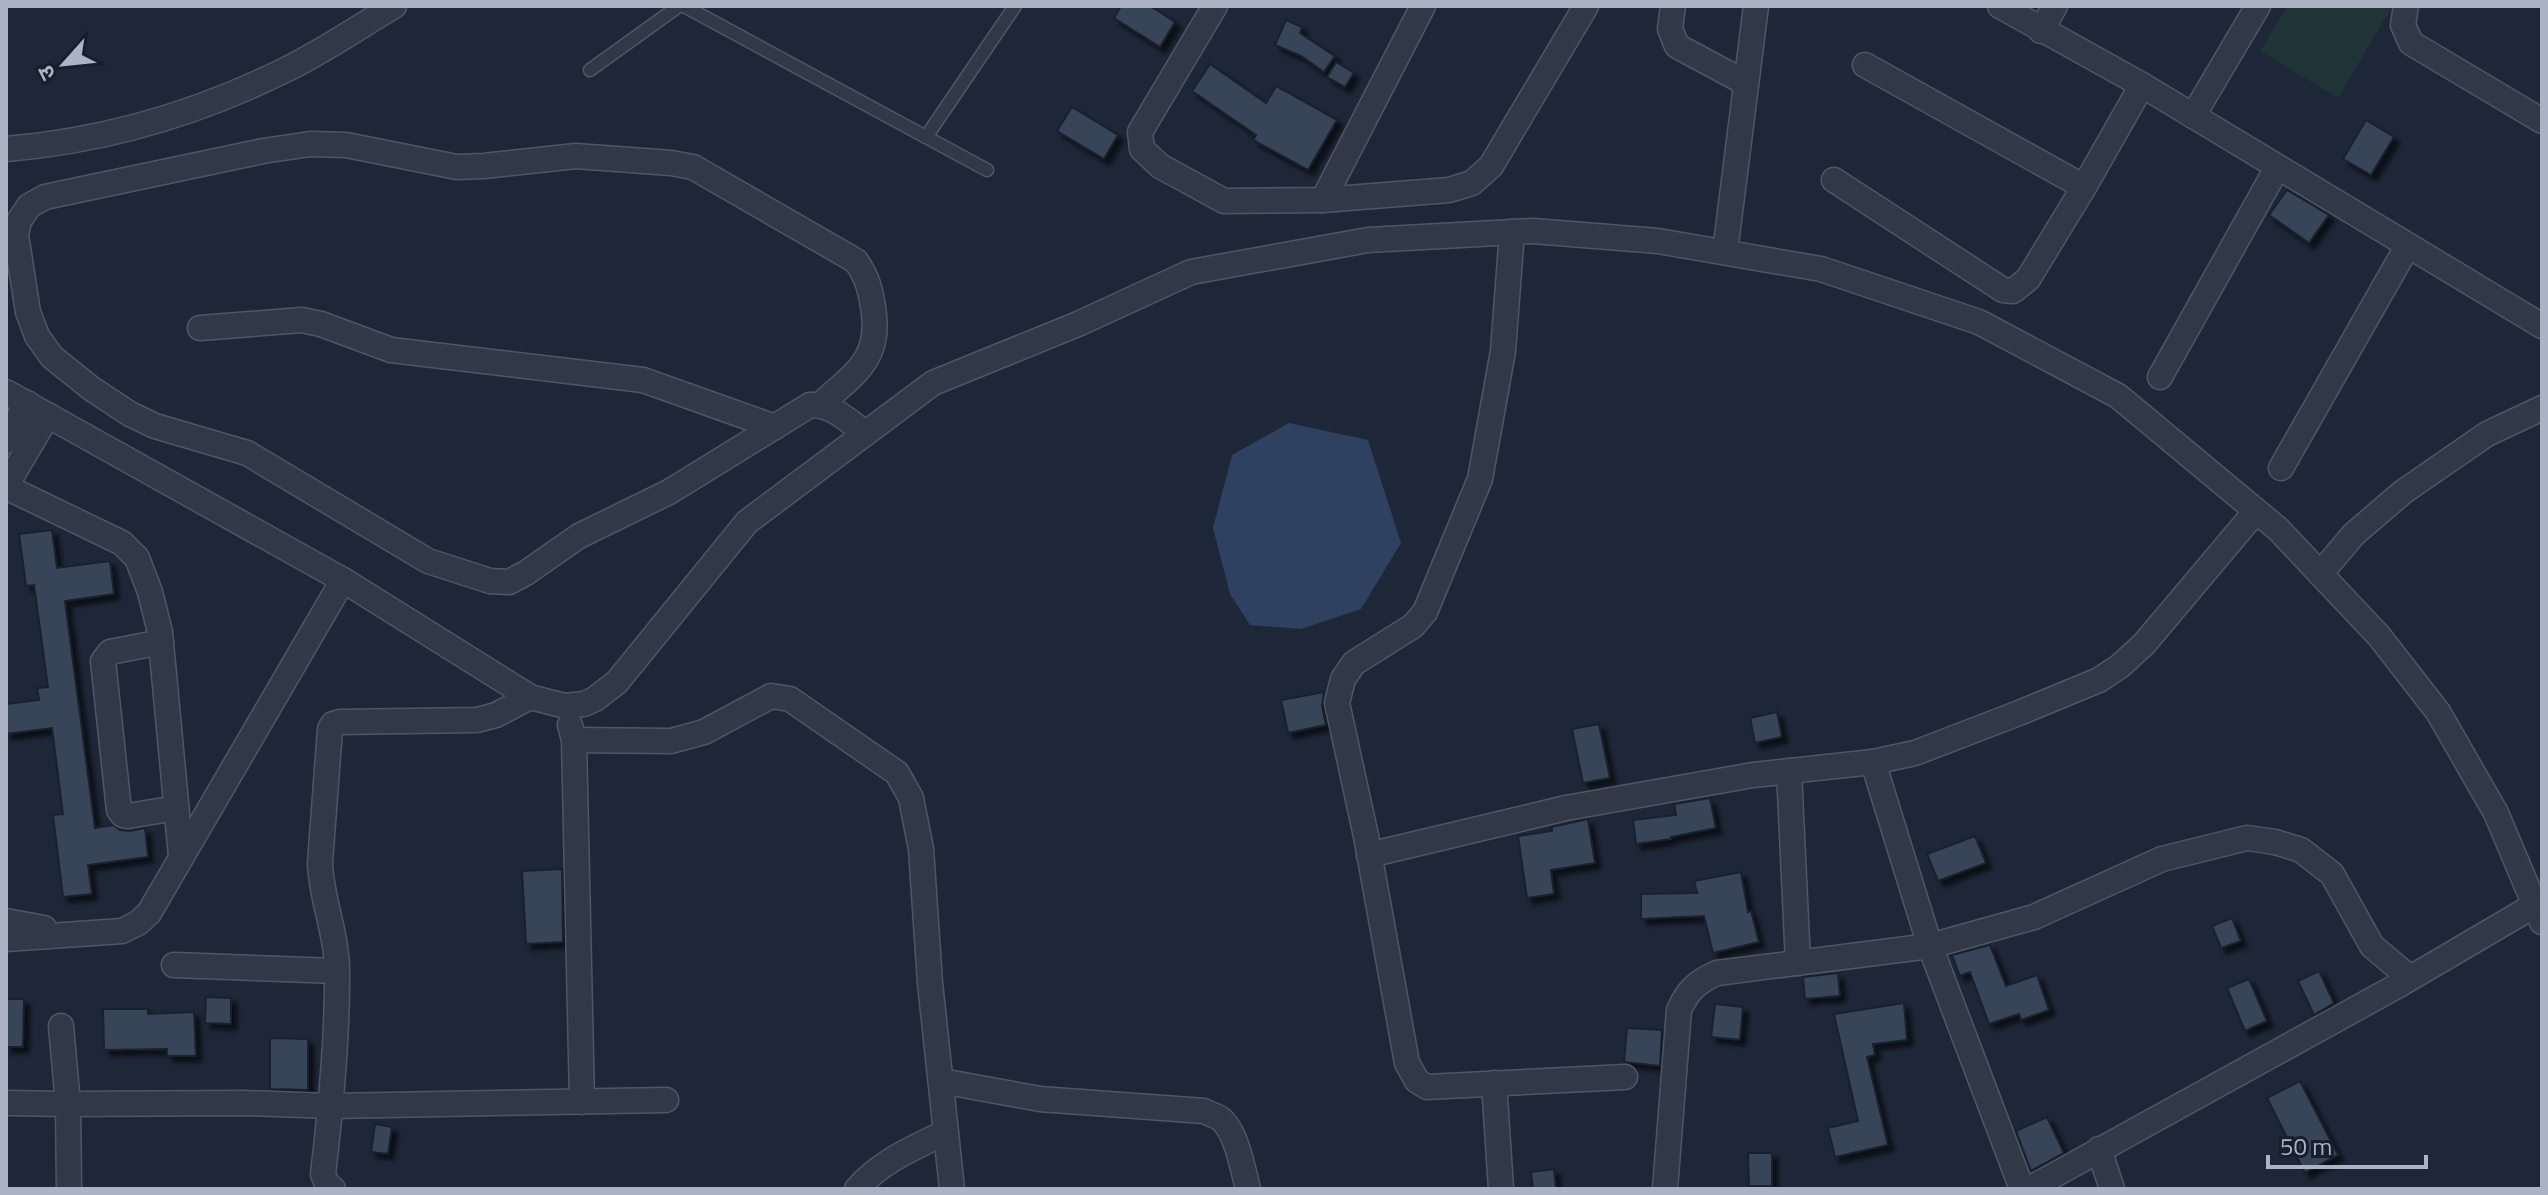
<svg xmlns="http://www.w3.org/2000/svg" width="2548" height="1195" viewBox="0 0 2548 1195" font-family="'Titillium Web','Noto Sans Devanagari',sans-serif">
<defs>
<filter id="shadow"><feDropShadow dx="5.5" dy="5.5" stdDeviation="2" flood-color="#0009"/></filter>
</defs>
<rect width="100%" height="100%" fill="#1e2737"/>
<!-- green -->
<polygon fill="#203438" points="2287,6 2392,6 2338,98 2260,51"/>
<!-- water -->
<polygon fill="#2f4160" points="1289,423 1368,440 1401,543 1361,609 1301,629 1250,625 1230,594 1213,528 1232,455"/>
<!-- building -->
<g fill="#394558" stroke="#19202e" stroke-width="2" filter="url(#shadow)">
<polygon points="1121,6 1150,6 1175,22 1160,47 1114,18"/>
<polygon points="1286,20 1302,27 1300,33 1335,56 1324,72 1301,56 1275,45"/>
<polygon points="1336,62 1354,73 1345,87 1327,77"/>
<polygon points="1210,64 1266,103 1276,86 1337,120 1308,170 1253,140 1256,135 1192,91"/>
<polygon points="1072,107 1118,135 1104,159 1057,131"/>
<polygon points="2366,120 2394,137 2371,175 2343,159"/>
<polygon points="2287,190 2329,215 2309,243 2269,215"/>
<polygon points="52,530 57,568 110,561 114,594 65,601 95,828 113,825 120,830 130,831 145,828 148,857 88,865 92,894 63,897 53,815 63,814 52,728 6,734 6,704 39,700 37,688 48,687 34,585 26,586 19,534"/>
<polygon points="1324,692 1322,706 1326,725 1288,733 1281,700"/>
<polygon points="1777,712 1782,737 1755,743 1750,718"/>
<polygon points="1599,724 1610,778 1583,783 1572,729"/>
<polygon points="1710,798 1716,828 1671,837 1671,839 1636,844 1633,820 1676,815 1674,804"/>
<polygon points="1588,819 1595,863 1551,870 1554,894 1527,898 1518,836 1552,831 1552,827"/>
<polygon points="1975,836 1986,863 1938,881 1927,854"/>
<polygon points="562,869 563,942 526,944 522,871"/>
<polygon points="1741,872 1748,912 1751,911 1759,942 1713,953 1704,916 1641,919 1641,894 1697,893 1694,881"/>
<polygon points="2232,918 2241,941 2221,948 2212,926"/>
<polygon points="1990,945 2006,986 2037,975 2049,1010 2021,1020 2019,1014 1989,1024 1970,972 1960,976 1952,955"/>
<polygon points="2319,971 2334,1003 2314,1015 2298,981"/>
<polygon points="1838,973 1840,996 1805,999 1803,977"/>
<polygon points="2249,979 2267,1021 2245,1031 2227,988"/>
<polygon points="206,997 231,998 231,1024 205,1023"/>
<polygon points="6,999 24,999 23,1047 6,1047"/>
<polygon points="1904,1003 1907,1040 1873,1044 1875,1055 1867,1057 1888,1145 1835,1157 1828,1128 1858,1121 1834,1014"/>
<polygon points="1715,1004 1743,1007 1740,1040 1711,1037"/>
<polygon points="103,1009 148,1009 148,1014 194,1012 196,1056 167,1056 167,1049 104,1050"/>
<polygon points="1627,1028 1662,1030 1660,1066 1624,1062"/>
<polygon points="270,1038 308,1039 308,1090 270,1089"/>
<polygon points="2300,1081 2338,1155 2305,1173 2267,1098"/>
<polygon points="2047,1117 2064,1153 2031,1171 2016,1131"/>
<polygon points="375,1124 392,1127 388,1154 371,1152"/>
<polygon points="1748,1153 1772,1153 1772,1186 1749,1186"/>
<polygon points="1554,1169 1556,1189 1533,1189 1531,1172"/>
</g>
<g fill="none" stroke-linecap="round" stroke-linejoin="round">
<!-- lane casing -->
<g stroke="#4f5666" stroke-width="15">
<g id="lane">
<polyline points="684,6 987,170"/>
<polyline points="590,70 679,6"/>
<polyline points="926,137 1015,6"/>
</g>
</g>
<!-- street casing -->
<g stroke="#4f5666" stroke-width="27">
<g id="street">
<polyline points="1215,6 1140,132 1142,149 1160,166 1224,201 1323,200 1449,190 1472,183 1491,166 1586,6"/>
<polyline points="1673,6 1670,29 1677,46 1746,83"/>
<polyline points="2000,6 2142,85 2542,326"/>
<polyline points="2406,6 2403,25 2411,43 2542,121"/>
<polyline points="2041,31 2055,6"/>
<polyline points="1865,65 2084,187"/>
<polyline points="2193,116 2258,6"/>
<path d="M6,149c96,-8 190,-35 277,-78 38,-18 74,-43 111,-65"/>
<polyline points="1834,180 2003,290 2013,291 2028,279 2084,187 2142,85"/>
<polyline points="1323,200 1423,6"/>
<polyline points="1512,232 1503,351 1480,479 1425,612 1413,626 1354,663 1343,679 1337,703 1366,836 1407,1063 1417,1081 1427,1087 1625,1077"/>
<polyline points="1725,252 1756,6"/>
<polyline points="200,328 302,320 321,324 391,350 643,380 775,427"/>
<polyline points="2160,377 2277,168"/>
<polyline points="6,392 343,580 530,697 565,706 584,704 595,699 617,682 747,522 933,383 1078,324 1191,272 1368,240 1533,231 1658,241 1821,269 1979,322 2118,396 2278,529 2379,636 2438,712 2496,813 2542,922"/>
<path d="M821,404c34,-31 61,-45 52,-97 -3,-19 -6,-30 -17,-46l-163,-94 -22,-4 -95,-7 -92,10 -27,1 -111,-22 -36,-1 -47,7 -218,46 -16,9 -10,15 -3,14 12,77 9,24 15,21 40,32 38,25 25,12 92,27 181,108 62,20 19,1 17,-9 53,-37 90,-44 141,-87c22,-1 38,16 55,28"/>
<polyline points="6,441 27,403"/>
<polyline points="2281,468 2407,247"/>
<polyline points="6,486 48,415"/>
<polyline points="6,487 122,543 137,558 150,592 160,632 181,856"/>
<polyline points="2320,574 2354,534 2403,492 2487,434 2542,408"/>
<polyline points="161,642 110,652 103,661 119,810 123,815 128,816 176,808"/>
<polyline points="570,725 574,740 582,1102"/>
<polyline points="574,740 671,741 704,732 771,696 790,699 897,773 911,798 921,849 930,983 952,1189"/>
<polyline points="1873,762 1930,946 2022,1189"/>
<polyline points="1789,771 1798,963"/>
<polyline points="1369,855 1566,808 1753,775 1873,762 1915,753 2019,713 2099,680 2120,666 2144,644 2256,511"/>
<polyline points="6,921 44,928"/>
<polyline points="6,939 122,931 138,923 149,913 343,580"/>
<polyline points="174,965 336,971"/>
<polyline points="61,1026 68,1104 245,1103 331,1106 666,1100"/>
<path d="M941,1081l99,18 164,12c5,3 14,5 18,9 15,14 21,50 26,69"/>
<polyline points="1494,1083 1501,1189"/>
<polyline points="6,1103 68,1104 69,1189"/>
<polyline points="2099,1149 2112,1189"/>
<path d="M333,1189l-6,-5 -4,-10c8,-67 15,-140 14,-208 -1,-35 -16,-68 -17,-103l10,-134 3,-5 7,-2 137,-2 19,-5 34,-18"/>
<path d="M857,1189c24,-28 57,-41 89,-57"/>
<path d="M1665,1189l14,-179c9,-20 18,-28 38,-37l213,-27 104,-29 128,-58 85,-21 28,4 26,8 31,24 40,72 38,32"/>
<polyline points="2029,1189 2397,986 2535,905"/>
</g>
</g>
<!-- lane -->
<use href="#lane" stroke="#313947" stroke-width="12"/>
<!-- street -->
<use href="#street" stroke="#313947" stroke-width="24"/>
</g>
<!-- border -->
<rect width="2548" height="1195" fill="none" stroke="#abb3c5" stroke-width="16"/>
<!-- north arrow -->
<g transform="translate(64 64) rotate(243)" stroke="#171e2c" stroke-width="6" paint-order="stroke">
<path d="M0-6L14 30L0 20L-14 30Z" fill="#abb3c5"/>
<text y="-12" font-size="22" font-weight="bold" text-anchor="middle" fill="#abb3c5">उ</text>
</g>
<!-- scale -->
<path d="M2268 1155v12h158v-12" fill="none" stroke="#abb3c5" stroke-width="4"/>
<text x="2280" y="1155" font-size="24" fill="#abb3c5" stroke="#171e2c" stroke-width="6" paint-order="stroke">50 m</text>
</svg>
